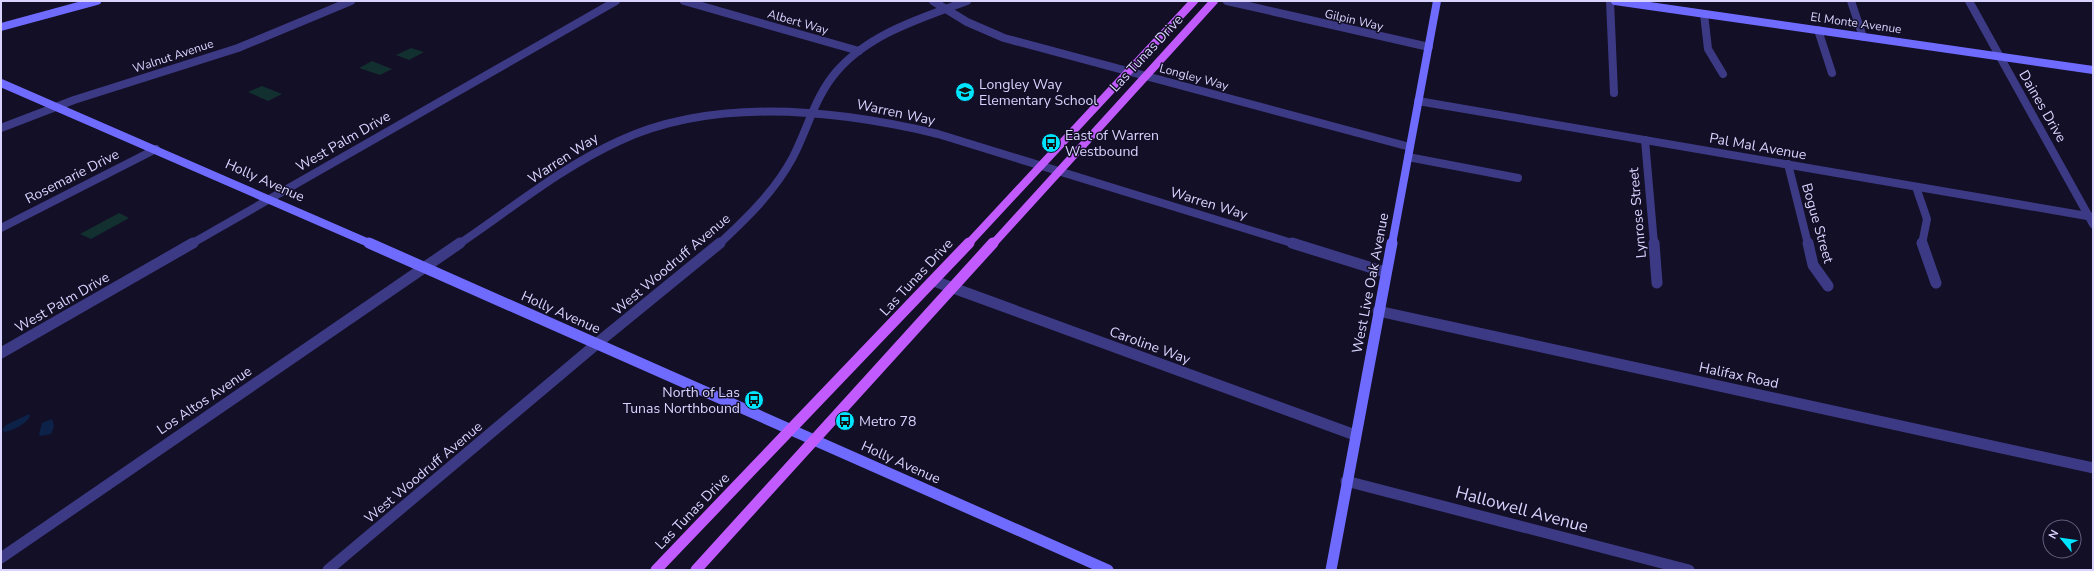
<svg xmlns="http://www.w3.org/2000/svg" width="2094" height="571" viewBox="0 0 2094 571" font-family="'Nunito Sans',sans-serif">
<rect width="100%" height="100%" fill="#130f26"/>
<!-- green -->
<g fill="#12302f">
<polygon points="411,48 424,52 409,60 396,55"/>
<polygon points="372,61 392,69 380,75 359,68"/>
<polygon points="262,86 282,94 268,101 248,92"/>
<polygon points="119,213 129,218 91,239 80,234"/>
</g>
<!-- water -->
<g fill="#0c2248">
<path d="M29,414l1,2c-3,8 -17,14 -25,16l-3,-2 4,-5z"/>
<polygon points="52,419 54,426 51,434 40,436 39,434 42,423"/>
</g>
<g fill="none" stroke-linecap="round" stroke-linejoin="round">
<!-- street-far1 -->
<g stroke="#3d3a85" stroke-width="8">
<polyline points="684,1 859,51"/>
<polyline points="933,1 967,22 1004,38 1410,147"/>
<polyline points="1227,1 1429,47"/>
<polyline points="1610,1 1614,93"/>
<polyline points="1851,1 1863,37"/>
<polyline points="1969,1 2093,224"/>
<polyline points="1704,14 1708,49 1723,74"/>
<polyline points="1818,30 1832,73"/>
<polyline points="1418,101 2093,217"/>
<polyline points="1,128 74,100 238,48 351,1"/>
<polyline points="1645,140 1654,244"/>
<polyline points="1408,157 1518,178"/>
<polyline points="1788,164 1808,244"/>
<polyline points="1916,187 1927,219 1922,244"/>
<polyline points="1,228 156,149"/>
<polyline points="191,244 616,1"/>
<path d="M459,244c52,-35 103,-77 160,-103 97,-45 219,-31 319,-7l357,110"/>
<path d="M719,244c28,-26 56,-53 74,-87 15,-29 22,-61 44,-86 33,-38 85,-53 130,-70"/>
</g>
<!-- street -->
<g stroke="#3d3a85" stroke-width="11">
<polyline points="1292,243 1385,272"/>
<polyline points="1654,243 1657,283"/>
<polyline points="1808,243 1813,265 1828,286"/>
<polyline points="1922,243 1936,283"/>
<polyline points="934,281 1355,435"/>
<polyline points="1378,311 2093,468"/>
<polyline points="1,353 193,243"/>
<polyline points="1346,481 1689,570"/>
<polyline points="1,558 460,243"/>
<polyline points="328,570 606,336 720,243"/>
</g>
<!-- secondary-far1 -->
<g stroke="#6f6bff" stroke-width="8">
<polyline points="1615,1 2093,70"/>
<polyline points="1,27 97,1"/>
<polyline points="1,83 371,244"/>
<polyline points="1392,244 1437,1"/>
</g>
<!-- secondary -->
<g stroke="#6f6bff" stroke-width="11">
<polyline points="369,243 1108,570"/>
<polyline points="1331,570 1392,243"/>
</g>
<!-- primary-far1 -->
<g stroke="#c25bff" stroke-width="8">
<polyline points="968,244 1194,1"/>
<polyline points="993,244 1214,1"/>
</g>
<!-- primary -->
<g stroke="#c25bff" stroke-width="11">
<polyline points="656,570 969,243"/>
<polyline points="696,570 993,243"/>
</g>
</g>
<!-- icons -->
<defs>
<g id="school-disc" transform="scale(1)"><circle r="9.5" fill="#00e5ff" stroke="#130f26"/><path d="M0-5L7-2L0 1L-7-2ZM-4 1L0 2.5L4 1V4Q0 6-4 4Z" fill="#111"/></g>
<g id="bus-disc" transform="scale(1)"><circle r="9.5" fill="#00e5ff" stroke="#130f26"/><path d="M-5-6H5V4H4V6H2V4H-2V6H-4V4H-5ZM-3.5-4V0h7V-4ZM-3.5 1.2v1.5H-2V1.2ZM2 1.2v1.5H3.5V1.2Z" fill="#111"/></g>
</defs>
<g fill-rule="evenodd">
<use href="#school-disc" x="965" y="92"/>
<use href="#bus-disc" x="1051" y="143"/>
<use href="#bus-disc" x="754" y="400"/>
<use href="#bus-disc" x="845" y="421"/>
</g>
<g text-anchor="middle" stroke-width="3" stroke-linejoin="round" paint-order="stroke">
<!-- far-street labels -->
<g font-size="12" fill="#d9d4ff" stroke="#130f26">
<text transform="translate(1354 20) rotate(13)" y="4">Gilpin Way</text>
<text transform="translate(798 22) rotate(16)" y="4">Albert Way</text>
<text transform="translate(1856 23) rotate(8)" y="4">El Monte Avenue</text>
<text transform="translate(173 56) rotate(-18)" y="4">Walnut Avenue</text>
<text transform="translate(1194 77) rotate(15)" y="4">Longley Way</text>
</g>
<!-- street labels -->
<g font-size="14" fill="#d9d4ff" stroke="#130f26">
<text transform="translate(1146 53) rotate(-47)" y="5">Las Tunas Drive</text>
<text transform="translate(2043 106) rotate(60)" y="5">Daines Drive</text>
<text transform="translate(896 112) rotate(12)" y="5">Warren Way</text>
<text transform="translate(343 141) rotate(-30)" y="5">West Palm Drive</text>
<text transform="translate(1758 146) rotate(10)" y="5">Pal Mal Avenue</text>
<text transform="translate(563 158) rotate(-33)" y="5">Warren Way</text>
<text transform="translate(72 176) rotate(-27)" y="5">Rosemarie Drive</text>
<text transform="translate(265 180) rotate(24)" y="5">Holly Avenue</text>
<text transform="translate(1209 203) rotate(17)" y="5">Warren Way</text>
<text transform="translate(1637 213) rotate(-95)" y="5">Lynrose Street</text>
<text transform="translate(1818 223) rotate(74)" y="5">Bogue Street</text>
<text transform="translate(671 264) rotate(-40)" y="5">West Woodruff Avenue</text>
<text transform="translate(916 277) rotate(-47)" y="5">Las Tunas Drive</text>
<text transform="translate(1370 283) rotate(-79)" y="5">West Live Oak Avenue</text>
<text transform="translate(62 302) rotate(-30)" y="5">West Palm Drive</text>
<text transform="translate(561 312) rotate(24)" y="5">Holly Avenue</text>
<text transform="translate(1150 345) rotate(20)" y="5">Caroline Way</text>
<text transform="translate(1739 375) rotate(12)" y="5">Halifax Road</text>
<text transform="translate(204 400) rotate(-34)" y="5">Los Altos Avenue</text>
<text transform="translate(901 462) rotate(24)" y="5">Holly Avenue</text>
<text transform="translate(423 472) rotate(-40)" y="5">West Woodruff Avenue</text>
<text transform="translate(692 511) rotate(-46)" y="5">Las Tunas Drive</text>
</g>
<!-- poi labels -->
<g font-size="14" fill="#d9d4ff" stroke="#130f26" text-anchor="start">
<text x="979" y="89">Longley Way<tspan x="979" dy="16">Elementary School</tspan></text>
<text x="1065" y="140">East of Warren<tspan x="1065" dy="16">Westbound</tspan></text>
<text x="740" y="397" text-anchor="end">North of Las<tspan x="740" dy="16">Tunas Northbound</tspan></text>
<text x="859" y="426">Metro 78</text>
</g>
<!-- near-street labels -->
<g font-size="17" fill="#d9d4ff" stroke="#130f26">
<text transform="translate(1522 509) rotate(15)" y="6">Hallowell Avenue</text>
</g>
</g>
<!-- border -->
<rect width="2094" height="571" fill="none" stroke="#d9d4ff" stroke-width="4"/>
<!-- north arrow -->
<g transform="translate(2062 539) rotate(299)"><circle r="19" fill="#130f26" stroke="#625e7d"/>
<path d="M0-3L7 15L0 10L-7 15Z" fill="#00e5ff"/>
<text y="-6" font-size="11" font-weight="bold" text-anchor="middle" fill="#d9d4ff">N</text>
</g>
</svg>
